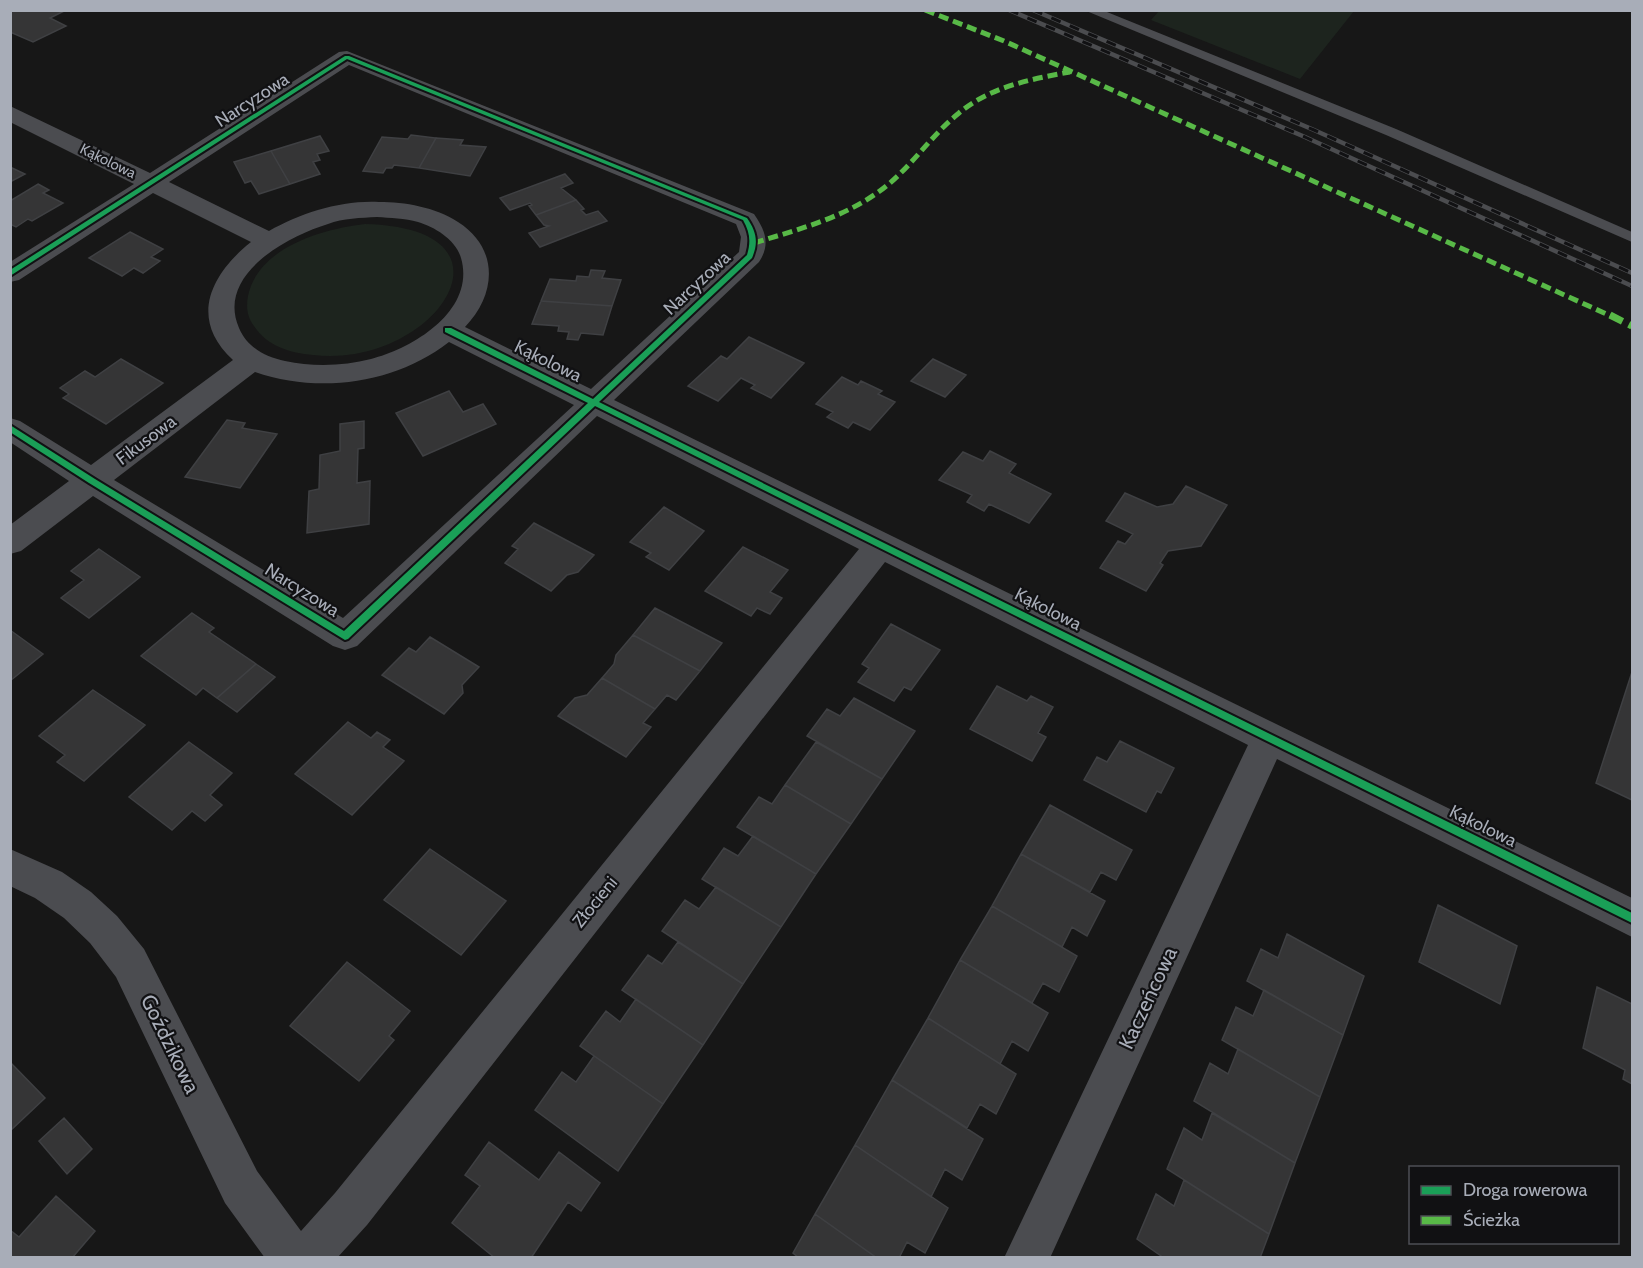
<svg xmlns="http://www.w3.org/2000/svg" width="1643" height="1268" font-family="Cabin,sans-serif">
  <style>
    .green { fill: #1d241e }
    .building { fill: #353536; stroke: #3f4043; stroke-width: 1.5 }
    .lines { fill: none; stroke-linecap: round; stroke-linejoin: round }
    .service { fill: #4b4c50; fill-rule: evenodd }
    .minor { fill: #4b4c50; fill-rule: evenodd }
    .rail-casing { stroke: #4b4c4f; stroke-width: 4.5 }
    .rail { stroke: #111113; stroke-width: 3; stroke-dasharray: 10; stroke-linecap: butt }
    .quiet-far1 { stroke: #58b947; stroke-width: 5; stroke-dasharray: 10 5; stroke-linecap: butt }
    .quiet { stroke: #58b947; stroke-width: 7; stroke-dasharray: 14 7; stroke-linecap: butt }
    .cycleway-casing { stroke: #111113; stroke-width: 4 }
    .cycleway { fill: #1a9f57; fill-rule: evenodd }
    .labels { text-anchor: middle; stroke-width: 4.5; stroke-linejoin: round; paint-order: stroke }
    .far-street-label { font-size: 15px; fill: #a8adb8; stroke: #111113 }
    .street-label { font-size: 18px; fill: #a8adb8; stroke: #111113 }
    .near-street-label { font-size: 21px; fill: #a8adb8; stroke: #111113 }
  </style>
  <rect width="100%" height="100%" fill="#171717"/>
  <path class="green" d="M1160,10H1354V11L1300,79L1151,20Z
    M365,224C531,228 434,369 313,355C290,353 267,346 254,326C247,317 246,307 248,296C258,247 323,229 365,224Z"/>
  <path class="building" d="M10,10H66L50,18L66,26L33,42L10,32Z
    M411,135L436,138L419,168L394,165L392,168H386L383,173L363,171L382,137L408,139Z
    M320,136L329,151L317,154L320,160L313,162L320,174L290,184L271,151Z
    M436,138L463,140L460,145L486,147L470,176L419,168Z
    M271,151L290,184L259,194L251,181L245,183L234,162Z
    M10,167L25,174L10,182Z
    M565,174L573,183L561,188L576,200L536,215L529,206L532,205L530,203L510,210L500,198Z
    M38,184L49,190L43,193L63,203L32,221L28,219L16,227L10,224V201Z
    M576,200L584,209L581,210L586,215L598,211L607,221L540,247L529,233L549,226L544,225L536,215Z
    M130,232L163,249L151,257L160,261L143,273L134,268L122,276L89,258Z
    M591,270L605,271L602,278L621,280L612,306L541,301L550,279L576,281L577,276L589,277Z
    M541,301L612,306L603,335L581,333L578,340L567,339L569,332L558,331L559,326L532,324Z
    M749,337L804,363L771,398L751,388L755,385L741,378L718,401L688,386L721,356L727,359Z
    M121,359L163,383L106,424L63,398L69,394L60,388L85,371L95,377Z
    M933,359L966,375L945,397L911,381Z
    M842,377L858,385L861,381L882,391L878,394L895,402L870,430L853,422L848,428L827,417L833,412L816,404Z
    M449,391L463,412L483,404L496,424L423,456L396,413Z
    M227,420L245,423L242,428L277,434L240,488L185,477Z
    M364,421V448L358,449L357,483L370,481L369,524L307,533L309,491L319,489L320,455L340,451V424Z
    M990,451L1016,464L1009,473L1051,494L1029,523L989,504L984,511L967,502L972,495L939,480L963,452L983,461Z
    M1186,486L1227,505L1201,546L1168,551L1160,563L1163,565L1146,591L1100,568L1118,541L1125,544L1133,534L1106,521L1125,493L1157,507L1173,504Z
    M664,507L704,531L669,570L646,557L651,553L630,542Z
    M534,523L594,555L578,572L567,575L551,591L505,563L518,549L512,546Z
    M743,547L788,570L770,592L782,598L770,614L757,608L751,616L705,591Z
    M99,549L140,577L89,618L61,598L84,580L71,571Z
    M655,608L722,643L700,671L633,635Z
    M192,613L214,628L209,632L256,664L217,698L203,688L196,695L141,656Z
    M891,624L940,650L911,690L904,687L894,701L858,682L869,668L862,664Z
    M10,630L43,654L10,681Z
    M633,635L700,671L676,700L667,695L655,709L602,678L614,664L616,655Z
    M430,637L479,667L462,685L463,693L444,714L382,675L409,648L416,652Z
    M256,664L275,677L237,712L217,698Z
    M1632,672V800L1596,783Z
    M602,678L655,709L643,723L651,727L626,757L558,716L575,698L587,695Z
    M997,686L1027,701L1031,696L1053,707L1038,733L1046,737L1032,761L970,729Z
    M93,690L145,725L84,781L57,762L65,755L39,736Z
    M854,698L915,731L882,779L807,736L827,709L840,716Z
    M348,722L371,738L377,732L390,740L383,747L404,761L352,815L295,774Z
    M1120,741L1174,768L1161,793L1157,791L1146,812L1084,780L1097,757L1107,762Z
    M189,742L232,773L210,795L222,805L205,821L192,811L172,830L129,797Z
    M816,742L882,779L851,824L785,785Z
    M785,785L851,824L816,874L737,827L759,797L772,804Z
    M1050,805L1132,850L1116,880L1101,872L1090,892L1021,854Z
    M753,836L816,874L781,927L702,879L724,848L738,856Z
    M430,849L506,901L461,955L384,900Z
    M1021,854L1105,901L1087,936L1072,927L1062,947L992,906Z
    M716,887L781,927L743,984L662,931L685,900L699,909Z
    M1438,905L1517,946L1500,1004L1419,962Z
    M992,906L1077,956L1059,992L1043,983L1032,1003L960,960Z
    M1287,934L1364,976L1343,1035L1247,981L1261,949L1278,958Z
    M678,942L743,984L703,1045L622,990L648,955L662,964Z
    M960,960L1048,1013L1028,1051L1012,1041L1000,1064L928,1018Z
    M347,962L410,1011L389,1036L394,1040L359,1081L290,1026Z
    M1597,987L1632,1004V1084L1623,1079L1625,1070L1583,1048Z
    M1264,990L1343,1035L1320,1097L1222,1040L1236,1007L1253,1016Z
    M636,999L703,1045L663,1104L580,1046L606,1011L620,1022Z
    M928,1018L1016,1074L996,1114L980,1104L967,1128L892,1080Z
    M1238,1049L1320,1097L1295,1163L1194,1101L1210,1063L1228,1074Z
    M594,1056L663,1104L618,1171L535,1110L562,1072L576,1082Z
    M10,1062L45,1098L10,1131Z
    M892,1080L983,1139L962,1180L945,1169L931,1197L855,1145Z
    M1212,1113L1295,1163L1269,1234L1167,1169L1184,1128L1202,1140Z
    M64,1118L92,1149L67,1174L39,1141Z
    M489,1142L539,1180L559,1152L600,1183L581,1211L568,1202L531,1258H495L452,1223L480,1186L465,1175Z
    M855,1145L948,1208L925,1253L907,1242L899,1258H877L815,1214Z
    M1184,1180L1269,1234L1260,1258H1164L1137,1239L1156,1194L1174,1206Z
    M56,1196L95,1231L72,1258H10V1230L19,1237Z
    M815,1214L877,1258H799L793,1253Z"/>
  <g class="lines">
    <path class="service" d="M1084,10H1102L1396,129L1632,232V242L1386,135Z"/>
    <path class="minor" d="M347,51L754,214C765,230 771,244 759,262L614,400L1632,898V937L1277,759L1050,1258H1004L1248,745L885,562L367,1225L337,1258H265L225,1203L116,977L90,943L64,918L35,898L10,886V849L62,872L91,892L117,916L144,949L257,1171L301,1231L335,1193L859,549L597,416L357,646L345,650L333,646L93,496L21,551L10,554V525L69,481L10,442V418L20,421L91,465L233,360C188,319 211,274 251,242L153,193L19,280L10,282V262L134,184L10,122V106L150,173L339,52ZM349,65L736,224L741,237L739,252L591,389L465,327C497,294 499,248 458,222C435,207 405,202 379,202C341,200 301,213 269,231L169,182ZM377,217C390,218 405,218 418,222C435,227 456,240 461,258C476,310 414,348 371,359C344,366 313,367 285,361C265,357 247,347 239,328C216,275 286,237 328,224C343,218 361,218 377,217ZM449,342L574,405L343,618L114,480L255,372C319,394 395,384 449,342Z"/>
    <defs>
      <path id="rail" d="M1009,10L1305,137L1632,286
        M1033,10L1314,130L1632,273"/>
    </defs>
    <use href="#rail" class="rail-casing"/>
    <use href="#rail" class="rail"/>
    <path class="quiet-far1" d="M925,10L1004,41L1613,317
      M754,243C796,230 840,219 877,193C909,171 929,137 959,113C990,87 1031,79 1070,72"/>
    <path class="quiet" d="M1610,315L1632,326"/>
    <defs>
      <path id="cycleway" d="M345,56H349L747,218C756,231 759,242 752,258L599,402L1632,913V923L595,406L348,639L345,640L89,483L10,432V425L95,479L344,631L588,403L445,332V328H451L593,399L747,255C751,242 750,232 743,220L347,59L10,276V270Z"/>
    </defs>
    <use href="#cycleway" class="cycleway-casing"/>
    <use href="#cycleway" class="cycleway"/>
  </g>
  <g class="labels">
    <g class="far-street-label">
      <text transform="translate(108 161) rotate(26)" y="5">Kąkolowa</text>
    </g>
    <g class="street-label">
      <text transform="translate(252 100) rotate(-33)" y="6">Narcyzowa</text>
      <text transform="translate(697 283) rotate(-43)" y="6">Narcyzowa</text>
      <text transform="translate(548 361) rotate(26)" y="6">Kąkolowa</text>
      <text transform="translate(146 440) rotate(-37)" y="6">Fikusowa</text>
      <text transform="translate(302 590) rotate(32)" y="6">Narcyzowa</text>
      <text transform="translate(1048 609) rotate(27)" y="6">Kąkolowa</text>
      <text transform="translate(1483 826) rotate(26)" y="6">Kąkolowa</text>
      <text transform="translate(595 902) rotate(-51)" y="6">Złocieni</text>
    </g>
    <g class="near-street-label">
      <text transform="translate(1148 998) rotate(-65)" y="7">Kaczeńcowa</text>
      <text transform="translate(170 1044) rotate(64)" y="7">Goździkowa</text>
    </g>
  </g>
  <rect width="1643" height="1268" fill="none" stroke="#a8adb8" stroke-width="24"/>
  <rect x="1409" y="1166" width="210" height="78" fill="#111113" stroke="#4d4f55" stroke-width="1.5"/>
  <rect x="1421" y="1186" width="30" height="9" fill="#1a9f57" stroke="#4d4f55" stroke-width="1.5"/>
  <text x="1463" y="1196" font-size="18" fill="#a8adb8">Droga rowerowa</text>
  <rect x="1421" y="1216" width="30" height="9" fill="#58b947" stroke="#4d4f55" stroke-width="1.5"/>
  <text x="1463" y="1226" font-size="18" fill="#a8adb8">Ścieżka</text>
</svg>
